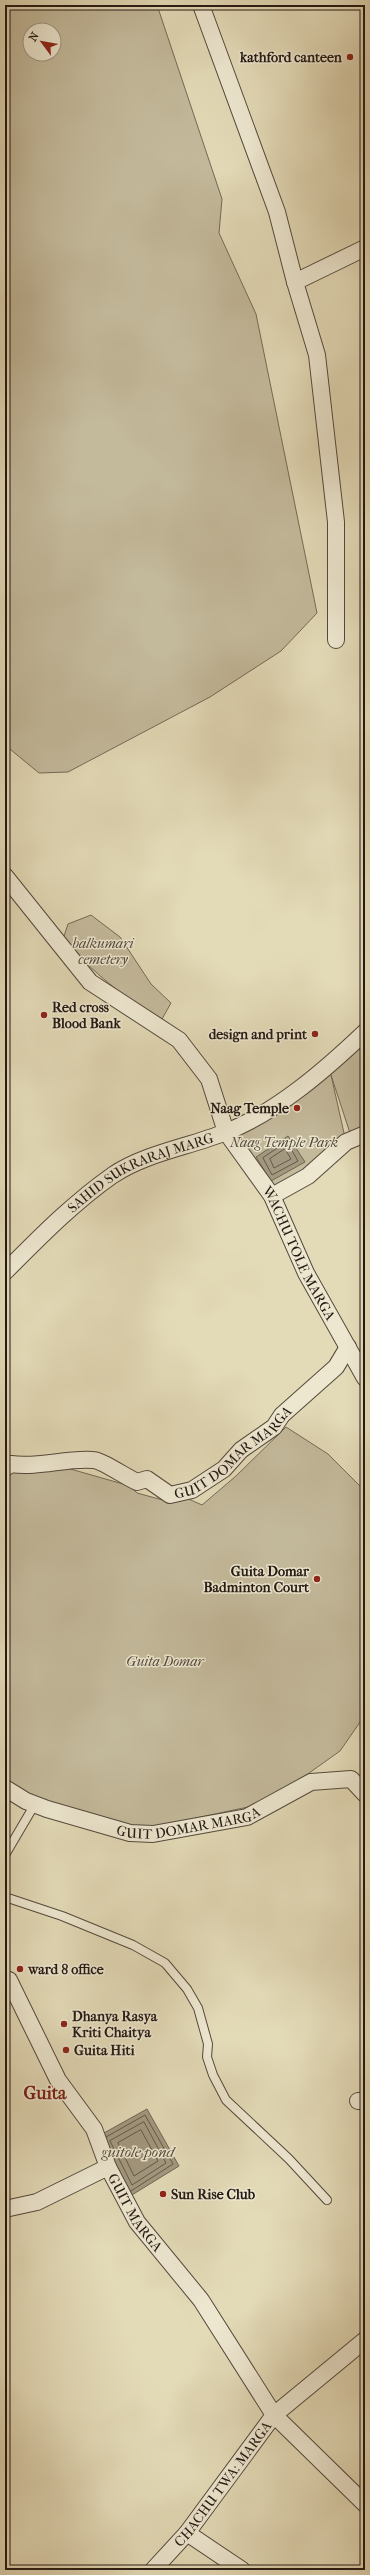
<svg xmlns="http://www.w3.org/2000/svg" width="370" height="2575" font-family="'IM FELL French Canon',serif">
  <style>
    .green { fill: #c3b99b; stroke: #746957; fill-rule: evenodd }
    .water { fill: #a2987f; stroke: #706554 }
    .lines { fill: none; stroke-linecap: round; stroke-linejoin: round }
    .shore { stroke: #635849; stroke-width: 1 }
    .service-casing { stroke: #54493c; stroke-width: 10 }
    .minor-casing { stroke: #54493c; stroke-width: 18 }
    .service { stroke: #ede7d0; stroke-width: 8 }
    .minor { stroke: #ede7d0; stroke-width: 16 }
    .poi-dot { fill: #8f2418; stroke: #ede7d0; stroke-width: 1.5 }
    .labels { text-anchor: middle; stroke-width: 3; stroke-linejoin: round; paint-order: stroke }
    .poi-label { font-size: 14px; font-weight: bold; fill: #241913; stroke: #ede7d0; text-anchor: start }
    .park-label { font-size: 14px; font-style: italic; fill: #54493c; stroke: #ede7d0 }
    .street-label { font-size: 14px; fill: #241913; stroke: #ede7d0 }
    .water-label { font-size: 15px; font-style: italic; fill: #564c3e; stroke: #ede7d0 }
    .district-label { font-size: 18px; font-weight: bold; fill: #7a1f14; stroke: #ede7d0 }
  </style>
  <rect width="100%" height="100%" fill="#e3dab7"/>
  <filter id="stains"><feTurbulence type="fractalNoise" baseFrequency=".005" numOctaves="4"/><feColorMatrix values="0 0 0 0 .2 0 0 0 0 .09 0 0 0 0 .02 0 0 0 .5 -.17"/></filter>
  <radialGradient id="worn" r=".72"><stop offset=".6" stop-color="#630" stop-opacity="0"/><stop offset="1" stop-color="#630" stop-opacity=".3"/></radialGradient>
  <path class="green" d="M5,5H157L222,199L219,233L256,314L317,613L281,651L210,697L68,772L39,773L5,745ZM30,30H54V54H30Z
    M91,915L120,937L151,984L171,1003L162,1019C121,996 95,974 63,939L68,924Z
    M365,1027V1127L350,1133L331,1075L346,1142L274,1195L229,1135Z
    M286,1427L328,1454L361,1487L365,1504V1715L340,1751L267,1803L144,1829L37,1801L5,1784V1477L11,1468H67L130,1486L137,1493L170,1502L182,1496L202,1505L236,1476Z"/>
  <path class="water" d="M288,1136L305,1162L271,1181L256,1157Z
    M147,2109L179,2166L127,2198L104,2133Z"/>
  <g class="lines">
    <path class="shore" d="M287,1142L298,1161L272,1175L263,1158Z
      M285,1149L291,1159L274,1168L270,1159Z
      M144,2122L166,2163L132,2185L110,2141Z
      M141,2130L158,2161L134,2176L118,2143Z
      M106,2137L145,2115L173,2164L131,2191"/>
    <defs>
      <path id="service" d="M5,1855L35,1804
        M5,1897L62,1916L133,1945L165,1963L187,1989L198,2008L208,2044L207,2057L213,2075L226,2100L289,2159L327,2200"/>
      <g id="minor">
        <path d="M201,5L277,212L295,282L317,355L336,522V640"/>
        <path d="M295,282L365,248"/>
        <path id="s1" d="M5,876L90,982L179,1040L209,1079L226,1132L272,1196L306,1273L365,1378"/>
        <path d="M272,1196L308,1176L346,1142L365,1134"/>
        <path id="s2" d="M5,1272C39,1238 73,1203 113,1175C146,1153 189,1147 226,1132C277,1112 326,1069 365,1032"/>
        <path id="s3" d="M5,1468L11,1464C39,1468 65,1458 93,1460C101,1460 126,1477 137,1482L147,1479L170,1495L192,1490L224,1469L241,1450L274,1427L282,1415L336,1367L348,1347"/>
        <path id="s4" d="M5,1788L26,1801L47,1809L130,1833L153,1834L247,1817L311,1782L351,1779L365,1794"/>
        <path id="s5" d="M5,1979L9,1980L58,2080L94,2129L108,2167L137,2222L201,2300L274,2415L365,2504"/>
        <path d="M358,2101H365"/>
        <path d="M5,2209L37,2202L108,2167"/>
        <path d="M187,2533L242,2570"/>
        <path id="s6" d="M153,2570L187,2533L274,2415L365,2340"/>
      </g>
    </defs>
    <use href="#service" class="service-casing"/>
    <use href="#minor" class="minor-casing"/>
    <use href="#service" class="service"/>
    <use href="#minor" class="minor"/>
  </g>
  <g class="poi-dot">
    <circle cx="350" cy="57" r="4"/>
    <circle cx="44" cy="1015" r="4"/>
    <circle cx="315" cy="1034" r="4"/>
    <circle cx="297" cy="1108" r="4"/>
    <circle cx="317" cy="1579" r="4"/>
    <circle cx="20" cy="1969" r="4"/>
    <circle cx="64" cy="2024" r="4"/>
    <circle cx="66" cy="2050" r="4"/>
    <circle cx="163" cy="2194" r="4"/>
  </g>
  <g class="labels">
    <g class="poi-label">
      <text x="342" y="62" text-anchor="end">kathford canteen</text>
      <text x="52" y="1012">Red cross<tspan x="52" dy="16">Blood Bank</tspan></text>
      <text x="307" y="1039" text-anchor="end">design and print</text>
      <text x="289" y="1113" text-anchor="end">Naag Temple</text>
      <text x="309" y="1576" text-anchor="end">Guita Domar<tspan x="309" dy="16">Badminton Court</tspan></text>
      <text x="28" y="1974">ward 8 office</text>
      <text x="72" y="2021">Dhanya Rasya<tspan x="72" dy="16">Kriti Chaitya</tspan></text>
      <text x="74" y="2055">Guita Hiti</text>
      <text x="171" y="2199">Sun Rise Club</text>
    </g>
    <g class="park-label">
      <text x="103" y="948">balkumari<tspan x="103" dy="16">cemetery</tspan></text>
      <text x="284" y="1147">Naag Temple Park</text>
      <text x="165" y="1666">Guita Domar</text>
    </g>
    <g class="street-label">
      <text dy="5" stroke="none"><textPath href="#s2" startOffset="171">SAHID SUKRARAJ MARG</textPath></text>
      <text dy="5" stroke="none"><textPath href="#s1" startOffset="489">WACHU TOLE MARGA</textPath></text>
      <text dy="5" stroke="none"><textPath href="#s3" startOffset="255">GUIT DOMAR MARGA</textPath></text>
      <text dy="5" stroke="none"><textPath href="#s4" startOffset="193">GUIT DOMAR MARGA</textPath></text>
      <text dy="5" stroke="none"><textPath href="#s5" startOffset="270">GUIT MARGA</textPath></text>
      <text dy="5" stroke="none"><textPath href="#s6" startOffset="111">CHACHU TWA: MARGA</textPath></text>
    </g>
    <g class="water-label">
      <text x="138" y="2157">guitole pond</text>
    </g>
    <g class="district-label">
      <text x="45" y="2099">Guita</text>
    </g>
  </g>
  <rect width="370" height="2575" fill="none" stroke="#e3dab7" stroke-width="20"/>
  <rect x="6" y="6" width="358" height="2563" fill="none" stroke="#241913" stroke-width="2"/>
  <rect x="10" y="10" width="350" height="2555" fill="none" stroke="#241913"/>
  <g transform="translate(42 42) rotate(302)"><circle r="19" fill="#ede7d0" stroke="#9d9584"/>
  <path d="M0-3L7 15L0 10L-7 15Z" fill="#8f2418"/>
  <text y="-6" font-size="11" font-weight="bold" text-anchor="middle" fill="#241913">N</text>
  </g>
  <rect width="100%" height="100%" filter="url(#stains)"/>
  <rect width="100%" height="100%" fill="url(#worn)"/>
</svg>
